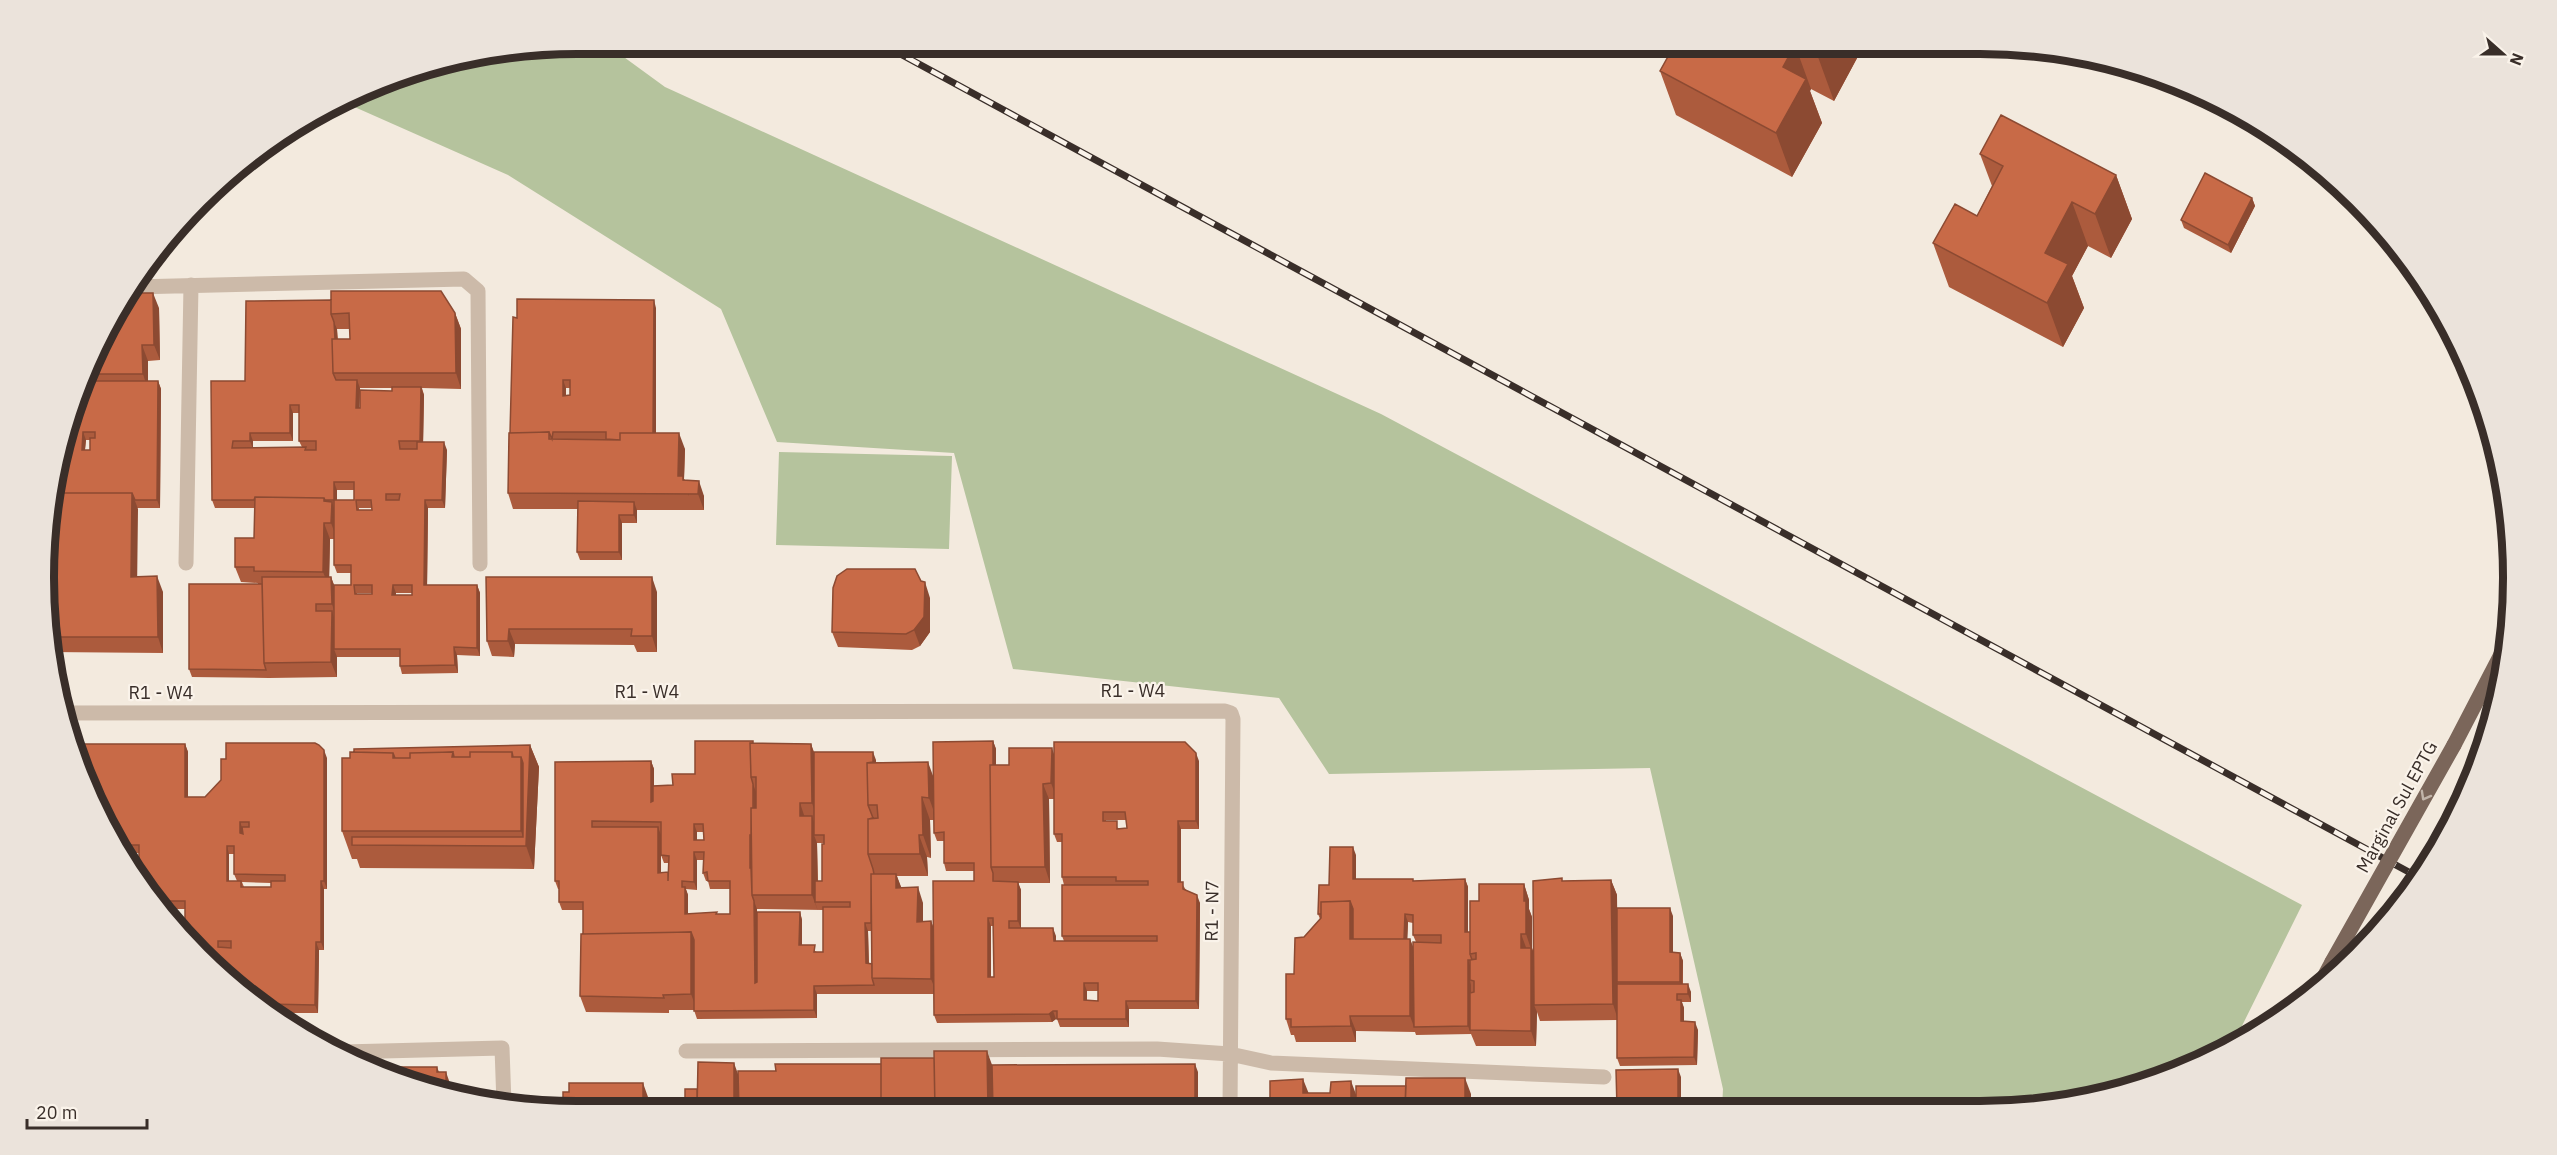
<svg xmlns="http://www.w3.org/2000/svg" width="2557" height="1155" font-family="'IBM Plex Sans',sans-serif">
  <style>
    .green { fill: #b5c39d }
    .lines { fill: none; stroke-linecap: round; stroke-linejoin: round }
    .minor { stroke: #ccbaa9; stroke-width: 15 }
    .primary { stroke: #7b665a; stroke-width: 15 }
    .rail-casing { stroke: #392e29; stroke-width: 7 }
    .rail { stroke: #faf3ea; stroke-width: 4.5; stroke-dasharray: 14; stroke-linecap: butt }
    .primary-bridge { stroke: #7b665a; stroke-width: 15 }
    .wall { fill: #ac5b3d; fill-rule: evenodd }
    .shaded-wall { fill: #8c4a32 }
    .building { fill: #c86a47; stroke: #8c4a32; stroke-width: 1.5; fill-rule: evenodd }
    .oneway { stroke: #c1b4a9 }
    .labels { text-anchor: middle; stroke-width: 4.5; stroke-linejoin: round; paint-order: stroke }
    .street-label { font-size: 18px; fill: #392e29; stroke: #faf3ea }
    .rim { fill: none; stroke: #392e29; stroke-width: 8 }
  </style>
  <rect width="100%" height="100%" fill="#f3eade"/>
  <path class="green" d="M577,44H606L665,87L1381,414L2302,905L2234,1042L2184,1071L2050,1107L1722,1108L1723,1089L1650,768L1329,774L1279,698L1013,669L954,453L777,442L721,309L508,175L341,101L406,72Z
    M779,452L952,456L949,549L776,545Z"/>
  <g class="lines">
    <path class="minor" d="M134,287L464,279L478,291L480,564
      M186,563L191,285
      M63,713L1225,711L1231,713L1233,719L1230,1109
      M686,1051L1157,1049L1230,1054L1271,1063L1604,1077
      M343,1052L502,1048L504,1104"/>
    <path class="primary" d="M2454,745L2507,643
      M2318,988L2332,962"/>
    <defs>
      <path id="rail" d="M882,44L2418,877"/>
    </defs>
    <use href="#rail" class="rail-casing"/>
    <use href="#rail" class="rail"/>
    <path class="primary-bridge" d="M2332,962L2454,745"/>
  </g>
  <path class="wall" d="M1675,44H1861L1863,47L1834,101L1811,89L1810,91L1822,123L1792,177L1676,115L1660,71Z
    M1980,154L2116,175L2132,219L2111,258L2088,246L2072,276L2084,308L2063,347L1949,287L1933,243L1977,216L1992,186Z
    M2252,198L2255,206L2231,253L2184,228L2181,220Z
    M331,300L455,313L461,329V389L422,388L424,395L423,442L447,450L445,508H428L427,585H477L480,593V656L457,655L458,673L402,674L400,666V657H337V677L269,678L192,677L189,669L258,584V583L241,582L235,567L254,538V508H215L212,500L245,381ZM337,329H350V339H338ZM360,388H392V391L359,408ZM293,413H299V441L302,447L253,448V441H293ZM337,490H354V500H337ZM359,508H372V510H359ZM330,539H334V565L337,573H351V585H334L331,577H329ZM357,593H372V594H357ZM396,593H412V595H396Z
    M159,308L160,360L148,361V381H158L161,389L160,508H137V577L163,592V653L49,652L48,648L49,626H53V591L50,582L54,474L115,311ZM86,440H90V450H85Z
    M656,308V433L685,449L684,479L704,496V510H637V523H622V560H580L577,552L578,509H513L508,493L517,318ZM566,388H570V395L566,396Z
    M486,577L657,592V652H637L634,645L515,644L514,657L492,656L487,641Z
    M930,598V632L920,646L912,650L838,647L832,632Z
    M993,741L996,749V765H1009L1054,755L1199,761V829H1181V882L1186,890L1200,903L1199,1009H1129V1027H1060L1057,1019H1056L1052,1022L937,1023L934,1015V994H817V1018L697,1019L694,1010H669V1013L586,1012L580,996L583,934V910H562L559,902V889H558L555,881V762L651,761L654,769V786L673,785L754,743L811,744L814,752L876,760V762L933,776ZM1049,799H1054V834L1057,842H1062V877L1064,885L1062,936L1064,941H1056V936L1021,928V890L1018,883H1050ZM930,820H934V833L937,841H944V863L946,871H974V881L934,929L931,921L923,922V903L901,888L897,876H928L927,857L931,858ZM1106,820H1126L1127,828L1120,829L1106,821ZM697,832H703L704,840H697ZM817,843H824L822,881H818ZM661,848V855L664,863H669L668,874L661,873ZM697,860H703V873L706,881H708L710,889H730V914H688V895L686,889L697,890ZM757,909L823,910V952H817L802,945V920L800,912H757ZM991,926H994V977H991ZM868,931H871L872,964H869ZM1087,991H1098V1001H1087Z
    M185,744L188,752V797H205L327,758V889H324V950H319L318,1013H279L226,979L185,909H168L139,874V853H128L115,844ZM229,854H234V874L237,881H229ZM242,882L271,883V887H244Z
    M530,745L539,767L534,869L360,868L357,859H352L342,831Z
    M1356,855V879L1413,881L1465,879L1468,887V932H1470L1479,901L1524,884L1529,900V909L1532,917V948L1534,954L1563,881L1611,880L1617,895V908L1673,916V952L1680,953L1683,961V984L1691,992V1002H1682L1684,1008V1021L1698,1030L1697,1065L1620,1066L1617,1058V1020L1540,1021L1537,1012L1536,1046H1476L1471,1034L1416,1035L1415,1032L1356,1031V1042H1296L1294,1035H1291L1286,1019L1294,974L1304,937L1320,919L1318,914L1329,885ZM1408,922L1413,923V935L1416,942L1413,947L1410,939H1407Z"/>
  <path class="shaded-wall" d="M1825,44H1861L1863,47L1834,101L1818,57Z
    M1795,45L1811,89L1810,91L1822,123L1792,177L1776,133L1783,67Z
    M2116,175L2132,219L2111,258L2095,214Z
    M2252,198L2255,206L2231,253L2228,245Z
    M2072,202L2088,246L2072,276L2084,308L2063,347L2047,303L2045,253Z
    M153,293L159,308L160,360L154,345Z
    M654,300L656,308V449L653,441Z
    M455,313L461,329V389L456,373Z
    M334,322L337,329L338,373H336Z
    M142,345L148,361V390L143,374Z
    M357,380L360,388L359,416L356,408Z
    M563,380L566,388V404L563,396Z
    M158,381L161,389L160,508L157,500Z
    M421,387L424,395L423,449L420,441Z
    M290,405L293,413V441L290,433Z
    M83,432L86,440L84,458L82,450Z
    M250,433L253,441V449L250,441Z
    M679,433L685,449L684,479L689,492V496L684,483L678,476Z
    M444,442L447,450L445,508L442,500Z
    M699,481L704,496V510L698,494Z
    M334,482L337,490V508L334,500Z
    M132,493L138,509L137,592L131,577Z
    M425,500L428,508L427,593L424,585Z
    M332,502L337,517V539L331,523Z
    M634,502L637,510V523L634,515Z
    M619,515L622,523V560L619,552Z
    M324,523L330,539L329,587L323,572Z
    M157,576L163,592V653L158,637Z
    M331,577L337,593V620L332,604Z
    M652,577L657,592V652L652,636Z
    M925,582L930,598V632L920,646L914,630Z
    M393,585L396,593L395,603L392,595Z
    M477,585L480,593V656L477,648Z
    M332,611L337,627L334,649L337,657V677L331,662Z
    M509,629L515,644L514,657L508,641Z
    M454,647L457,655L458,673L455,665Z
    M993,741L996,749V867H993Z
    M185,744L188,752V805L185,797Z
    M811,744L816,759L817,818L812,803Z
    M530,745L539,767L534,869L521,831V757Z
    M1052,748L1057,763V799L1051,783Z
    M324,750L327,758V889L324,881Z
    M873,752L876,760V805H873Z
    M1196,753L1199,761V829L1196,821Z
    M651,761L654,769V810L651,802Z
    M928,762L936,784L937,820L929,798Z
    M753,784L756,792L757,843L754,835Z
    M1043,784L1049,799L1050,883L1045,867Z
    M922,797L930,820L931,858L923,835Z
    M800,803L805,818L800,816Z
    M812,816L817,831L814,835L817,843L818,902H815L818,911L812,895Z
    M1178,821L1181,829V890L1178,882Z
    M240,822L243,830V841L240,833Z
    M694,824L697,832V848L694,840Z
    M658,827L661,835V881L658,873Z
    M750,835L752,843L753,876L750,868Z
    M919,835L927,857L928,876L920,854Z
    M125,845L128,853V860L125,856Z
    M227,846L229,854V889L227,881Z
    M1353,847L1356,855V887L1353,879Z
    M694,852L697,860V890L694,882Z
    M896,874L902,889L896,888Z
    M1465,879L1468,887V940L1465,932Z
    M1611,880L1617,895L1618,982H1617L1618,984V1020L1613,1004Z
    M321,881L324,889V950L321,942Z
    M1018,882L1021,890V929L1018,921Z
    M1524,884L1529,900V909L1532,917V948L1537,963L1534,1005L1537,1012L1536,1046L1531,1031V949L1526,934L1524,901Z
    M685,887L688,895V922L685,914Z
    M918,887L923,903V937L917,922Z
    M1197,895L1200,903L1199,1009L1196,1001Z
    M754,901L757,909L758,991L755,983Z
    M1350,901L1356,917V941L1350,939Z
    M1670,908L1673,916V960L1670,952Z
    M800,912L802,920V953L799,945Z
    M1405,914L1408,922L1407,950L1404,942Z
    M988,918L991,926V985L988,977Z
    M931,921L937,937V994L931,979Z
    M865,923L868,931L869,971L866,963Z
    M1053,928L1056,936V949L1054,941Z
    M691,932L696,948L697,1010L691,994Z
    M1521,934L1527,950L1521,948Z
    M1410,939L1416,955L1414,1027L1410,1016Z
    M316,942L319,950L318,1013L315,1005Z
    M1680,953L1683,961L1682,990L1680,982Z
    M1468,960L1471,968L1470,980L1471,985V1030H1470L1471,1034L1468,1026Z
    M1084,983L1087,991V1008L1084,1000Z
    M1688,984L1691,992V1002L1688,994Z
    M814,986L817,994V1018L814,1010Z
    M1681,1000L1684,1008V1029L1681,1021Z
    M1126,1001L1129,1009V1027L1126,1019Z
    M1053,1011L1056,1019L1052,1022L1049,1014Z
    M1350,1016L1356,1031V1042L1351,1026Z
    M1695,1022L1698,1030L1697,1065L1694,1057Z
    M987,1051L995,1073L996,1110H988Z
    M734,1063L742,1085V1111H734Z
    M1195,1064L1198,1072V1110H1195Z
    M437,1067L446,1090V1072L454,1095L444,1092L437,1072Z
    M1678,1069L1681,1077V1108H1678Z
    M1465,1078L1471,1094V1109H1465Z
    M1303,1079L1309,1094L1303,1093Z
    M1351,1081L1357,1097V1109H1351Z
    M643,1083L653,1111H643Z"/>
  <path class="building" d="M1675,44H1825L1818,57L1795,45L1783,67L1806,79L1776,133L1660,71Z
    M2001,115L2116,175L2095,214L2072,202L2045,253L2068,264L2047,303L1933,243L1955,204L1977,216L2003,166L1980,154Z
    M2205,173L2252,198L2228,245L2181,220Z
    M331,291H441L455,313L456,373H333L332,339H350L349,313L331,314Z
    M129,293H153L154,345H142L143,374H91L115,311Z
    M517,299L654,300L653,433H620V440L606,439V432H553L552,439L549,432L510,433L513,317L517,318ZM563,380H570V395L563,396Z
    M331,300V314L334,322L335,339H332L333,373L336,380H357L356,408H360V390L392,391V387H421L420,441H399L400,449H417V442H444L442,500H425L424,585H477V648L454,647L455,665L400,666V649H334V585H351V565H334V500H354V482H334V500H325L324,498L255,497L254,500H212L211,381H245L246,301ZM290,405H299V441H316V450H305L306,447L232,448L233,441H250V433H290ZM386,494H400L399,500H386ZM356,500H371L372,510H357ZM354,585H372V594H355ZM393,585H412V595H392Z
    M88,381H158L157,500H135L132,493H61V489H53L54,474ZM83,432H95V438H90V450H82Z
    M549,432V439L620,440V433H679L678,476H683V480L699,481L698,494L508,493L509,433Z
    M53,493H132L131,577L157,576L158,637H48L49,626H53L54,576H50Z
    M255,497L324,498V501L332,502L331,523H324L323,572L254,571V567H235V538H254Z
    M578,501L634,502V515H619V552H577Z
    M847,569H915L921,581L925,582L924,617L914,630L906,634L832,632L833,588L837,576Z
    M262,577H331L332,604H316V611H332L331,662L264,663Z
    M486,577H652V636H631L632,629H509L508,641H487Z
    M189,584H262L264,663L266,670L189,669Z
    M695,741H753V743H750L751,777L753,784V808H751V835H750V868H751L752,895L754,901L755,983L757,982V912H800L799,945H815L814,952H823V907H850V902H815V881H822V844H824V835H814V752H873V762L867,763L868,805L873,818L868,819V854L873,869L874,874H871V923H865L866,963L872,964V978L874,985L814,986V1010L694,1011V940L691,932L583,934V902H559V881H555V762L651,761V802L653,801V786L673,785L672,774H695ZM592,821L661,822V855L669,856L668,881V872L658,873V827H592ZM694,824H703L704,840H694ZM694,852H704L703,873L707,872L708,881H730V914H716L717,912L685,914V887H682V881L694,882Z
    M993,741V765H990L991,867L993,873V881L1018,882V921H1009V928H1053L1054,941H1157V936H1062V885H1148V881H1116V877H1062V834H1054V742H1185L1196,753V821H1178V882H1183V889L1197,895L1196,1001H1126V1019H1057V1011H1053L1049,1014L934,1015L933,881H974V863H944V832L934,833L933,742ZM1103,812H1125L1127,828L1117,829V821H1103ZM988,918H993L994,977H988ZM1084,983H1098V1001L1084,1000Z
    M226,743H315L319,745L324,750V881H321V942H316L315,1005L266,1004L226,979L185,930V901H161L139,874V845H125V856L115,844L72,749L71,744H185V797H205L221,780V759H226ZM240,822H249V827H242L243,834L240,833ZM227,846H234V874L285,875V881H271V887H241V881H227ZM218,941H231V948L218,947Z
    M750,743L811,744L812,803H800V816H812V895H752L751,808H756V777H751Z
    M530,745L526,846L352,845V837H523V763L521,757H513L512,752H470V757H454L453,752L410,753V758H395L393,753L354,752V749Z
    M1009,748H1052L1051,783L1043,784L1045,867H991L990,765H1009Z
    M350,752L393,753V758H410V753L453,752L452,757H470V752H512V757H521V831H342V758H350Z
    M928,762L929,798L922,797L923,835H919L920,854H868V819L878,818L877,805H868L867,763Z
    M1330,847H1353V879H1413V881L1465,879V932H1470V954L1472,960H1468V1026L1414,1027L1413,942L1441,943V935H1413V915L1405,914L1404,939H1353V909L1350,901L1321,902V914H1318L1319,885H1329Z
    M871,874H896V888L918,887L917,922L931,921V979L872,978Z
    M1562,878V881L1611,880L1613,1004L1534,1005L1533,881Z
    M1479,884H1524V901H1526V934H1521V948H1531V1031L1470,1030V993L1474,992V981L1470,980V960L1476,959V953L1470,954V901H1479Z
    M1350,901V939H1410V1016H1350L1351,1026L1291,1027V1019H1286V974H1294L1295,938L1304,937L1321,918V902Z
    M1617,908H1670V952L1680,953V982H1617Z
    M174,916H179V923Z
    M691,932V994L663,995L664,998L580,996L581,934Z
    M1617,984H1688V994H1677V1000H1681V1021L1695,1022L1694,1057L1617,1058Z
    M934,1051H987L988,1110H935Z
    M881,1058H934L935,1110L881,1111Z
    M698,1062L734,1063V1111H697Z
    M775,1064H881V1111H739L738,1071H776Z
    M1195,1064V1110H993L992,1065Z
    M367,1067H377L376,1072L373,1071Z
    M394,1067H437V1072H446V1093L376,1072H395Z
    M1678,1069V1108H1617L1616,1070Z
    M1406,1078H1465V1109H1405Z
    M1303,1079V1093H1330L1331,1082L1351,1081V1109H1270V1081Z
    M569,1083H643V1111L577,1112L563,1110V1092H569Z
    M1356,1086H1406L1405,1109H1356Z
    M685,1089H697V1111H685Z
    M1470,1100H1530V1109H1470Z
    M1616,1105V1108H1532V1106Z"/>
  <defs><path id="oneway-chevron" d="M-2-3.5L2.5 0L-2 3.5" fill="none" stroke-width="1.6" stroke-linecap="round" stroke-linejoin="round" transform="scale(1.5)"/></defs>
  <use class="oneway" href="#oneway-chevron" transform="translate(2425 796) rotate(119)"/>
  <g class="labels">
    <g class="street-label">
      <text x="1133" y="697">R1 - W4</text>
      <text x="647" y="698">R1 - W4</text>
      <text x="161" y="699">R1 - W4</text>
      <text transform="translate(2397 807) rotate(-61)" y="6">Marginal Sul EPTG</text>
      <text transform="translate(1212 911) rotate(-89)" y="6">R1 - N7</text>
    </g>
  </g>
  <path d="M0 0H2557V1155H0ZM577 54H1980A523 523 0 0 1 2503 577V578A523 523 0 0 1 1980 1101H577A523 523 0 0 1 54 578V577A523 523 0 0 1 577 54Z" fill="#ebe3db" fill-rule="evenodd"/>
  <path class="rim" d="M577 54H1980A523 523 0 0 1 2503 577V578A523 523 0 0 1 1980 1101H577A523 523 0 0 1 54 578V577A523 523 0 0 1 577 54Z"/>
  <g transform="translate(2503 54) rotate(111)" stroke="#faf3ea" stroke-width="4.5" paint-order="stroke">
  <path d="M0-4.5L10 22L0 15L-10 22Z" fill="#392e29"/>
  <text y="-9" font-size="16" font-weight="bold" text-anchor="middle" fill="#392e29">N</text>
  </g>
  <path d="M27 1119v9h120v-9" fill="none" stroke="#392e29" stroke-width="3"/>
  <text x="36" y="1119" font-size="18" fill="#392e29" stroke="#faf3ea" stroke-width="4.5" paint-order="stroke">20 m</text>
</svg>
